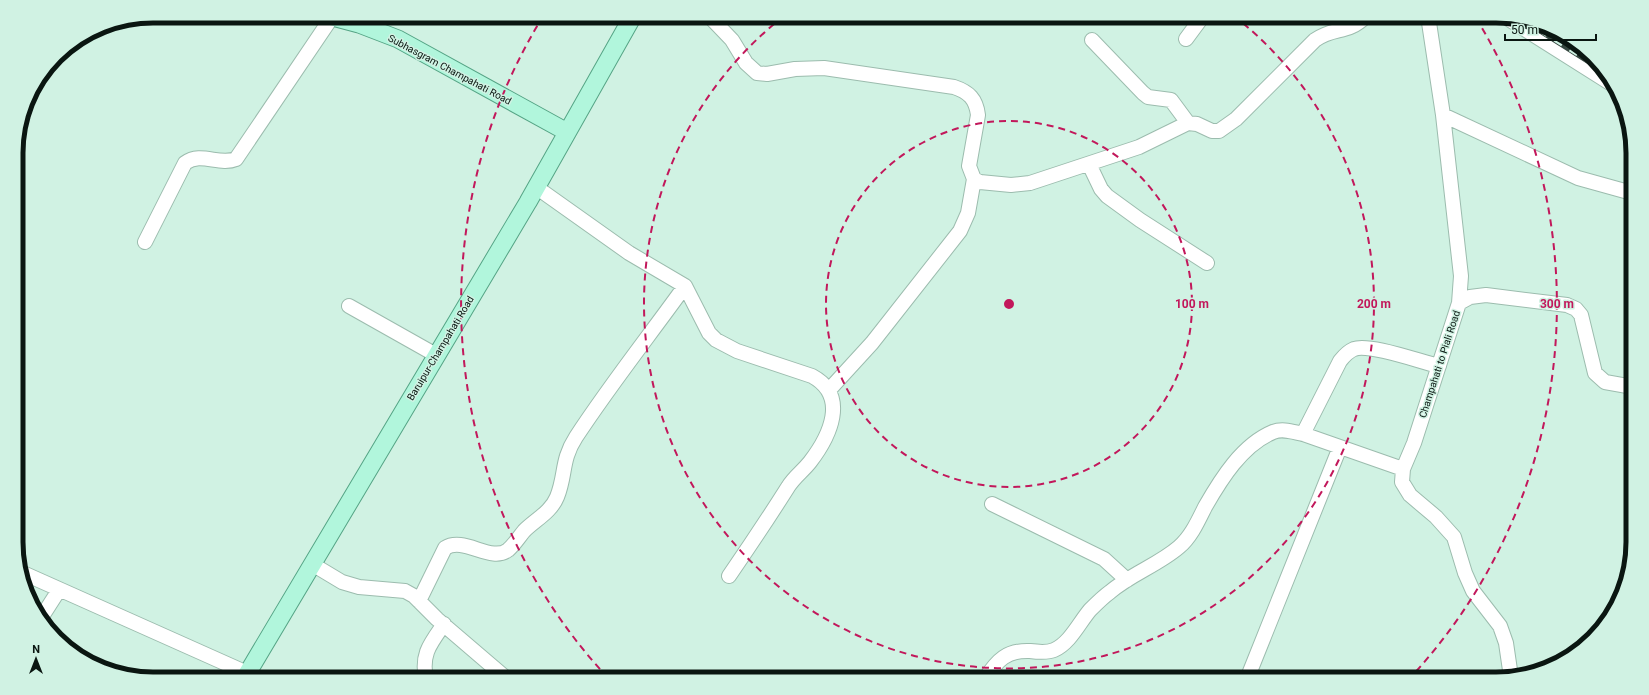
<svg xmlns="http://www.w3.org/2000/svg" width="1649" height="695" font-family="Roboto,sans-serif">
  <style>
    .lines { fill: none; stroke-linecap: round; stroke-linejoin: round }
    .minor-casing { stroke: #9cbcae; stroke-width: 16 }
    .major-casing { stroke: #55a485; stroke-width: 19 }
    .minor { stroke: #fff; stroke-width: 14 }
    .major { stroke: #b1f6dc; stroke-width: 17 }
    .rail-casing { stroke: #364740; stroke-width: 4.5 }
    .rail { stroke: #d0f2e3; stroke-width: 3; stroke-dasharray: 9; stroke-linecap: butt }
    .ring { fill: none; stroke: #c2185b; stroke-width: 2; stroke-dasharray: 7 5 }
    .labels { text-anchor: middle; stroke-width: 3; stroke-linejoin: round; paint-order: stroke }
    .street-label { font-size: 10px; fill: #0a1611; stroke: #d0f2e3 }
    .rim { fill: none; stroke: #0a1611; stroke-width: 5 }
    .centre { fill: #c2185b; stroke: #d0f2e3; stroke-width: 2 }
    .ring-label { font-size: 12px; text-anchor: middle; font-weight: bold; fill: #c2185b; stroke: #d0f2e3; stroke-width: 3; stroke-linejoin: round; paint-order: stroke }
  </style>
  <rect width="100%" height="100%" fill="#d0f2e3"/>
  <g class="lines">
    <defs>
      <path id="minor" d="M709,16L732,40L746,63L757,73L767,74L795,69L824,68L954,87C969,92 976,99 978,115L969,166L974,179L980,182L1011,185L1030,183L1139,147L1188,123L1197,124L1212,131H1219L1236,119L1315,40C1335,26 1347,35 1366,16
        M1428,16L1443,115L1461,276L1459,303L1414,443L1403,469L1402,482L1410,495L1436,517L1454,537L1465,573L1473,591L1500,626L1506,643L1511,677
        M1507,18L1610,83
        M1186,39L1203,16
        M1092,40L1143,93L1148,97L1171,100L1188,123
        M1443,115L1578,178L1632,193
        M1089,164L1101,189L1107,196L1140,220L1207,263
        M536,187L629,253L685,286L709,333L716,340L737,351L812,376C849,396 830,436 810,462C803,471 794,477 788,487C769,517 749,547 729,576
        M145,242L185,163C201,151 219,166 236,159L332,17
        M1459,303L1470,297L1486,295L1567,305L1576,309L1581,315L1595,373L1605,382L1633,387
        M349,306L436,355
        M829,390L872,343L960,231L968,213L974,179
        M1303,434L1340,361C1344,356 1347,352 1354,349C1369,343 1421,362 1439,366
        M992,504L1104,559L1127,580
        M312,564L342,582L359,587L405,591L414,596L437,619L507,679
        M23,573L247,673
        M419,601L445,548C464,536 491,563 508,550C514,545 519,537 524,531C535,520 551,512 557,497C566,475 561,460 576,437C610,385 649,336 685,286
        M41,618L59,590
        M426,679C421,654 430,644 444,624
        M985,679C997,660 1007,650 1030,651C1038,652 1047,653 1054,650C1070,643 1079,623 1090,610C1096,604 1103,597 1110,592C1131,574 1158,565 1179,547C1191,537 1198,521 1205,507C1221,479 1242,445 1273,432C1283,428 1293,432 1303,434L1403,469
        M1247,679L1340,447"/>
      <path id="major" d="M329,16L359,24L398,39L567,132
        M244,679L528,202L633,16"/>
    </defs>
    <use href="#minor" class="minor-casing"/>
    <use href="#major" class="major-casing"/>
    <use href="#minor" class="minor"/>
    <use href="#major" class="major"/>
    <defs>
      <path id="rail" d="M1524,21L1606,73
        M1548,26L1549,27"/>
    </defs>
    <use href="#rail" class="rail-casing"/>
    <use href="#rail" class="rail"/>
  </g>
  <g class="ring">
    <circle cx="1009" cy="304" r="183"/>
    <path d="M1234 16A365 365 0 1 1 784 16"/>
    <path d="M608 678A548 548 0 0 1 542 18M1476 18A548 548 0 0 1 1410 678"/>
  </g>
  <g class="labels">
    <g class="street-label">
      <text transform="translate(450 69) rotate(28)" y="4">Subhasgram Champahati Road</text>
      <text transform="translate(440 348) rotate(-59)" y="4">Baruipur-Champahati Road</text>
      <text transform="translate(1439 364) rotate(-72)" y="4">Champahati to Piali Road</text>
    </g>
  </g>
  <path d="M0 0H1649V695H0ZM153 23H1496A130 130 0 0 1 1626 153V542A130 130 0 0 1 1496 672H153A130 130 0 0 1 23 542V153A130 130 0 0 1 153 23Z" fill="#d0f2e3" fill-rule="evenodd"/>
  <path class="rim" d="M153 23H1496A130 130 0 0 1 1626 153V542A130 130 0 0 1 1496 672H153A130 130 0 0 1 23 542V153A130 130 0 0 1 153 23Z"/>
  <circle cx="1009" cy="304" r="6" class="centre"/>
  <g class="ring-label">
    <text x="1192" y="308">100 m</text>
    <text x="1374" y="308">200 m</text>
    <text x="1557" y="308">300 m</text>
  </g>
  <g transform="translate(36 659)" stroke="#d0f2e3" stroke-width="3" paint-order="stroke">
  <path d="M0-3L7 15L0 10L-7 15Z" fill="#0a1611"/>
  <text y="-6" font-size="11" font-weight="bold" text-anchor="middle" fill="#0a1611">N</text>
  </g>
  <path d="M1505 34v6h91v-6" fill="none" stroke="#0a1611" stroke-width="2"/>
  <text x="1511" y="34" font-size="12" fill="#0a1611" stroke="#d0f2e3" stroke-width="3" paint-order="stroke">50 m</text>
</svg>
